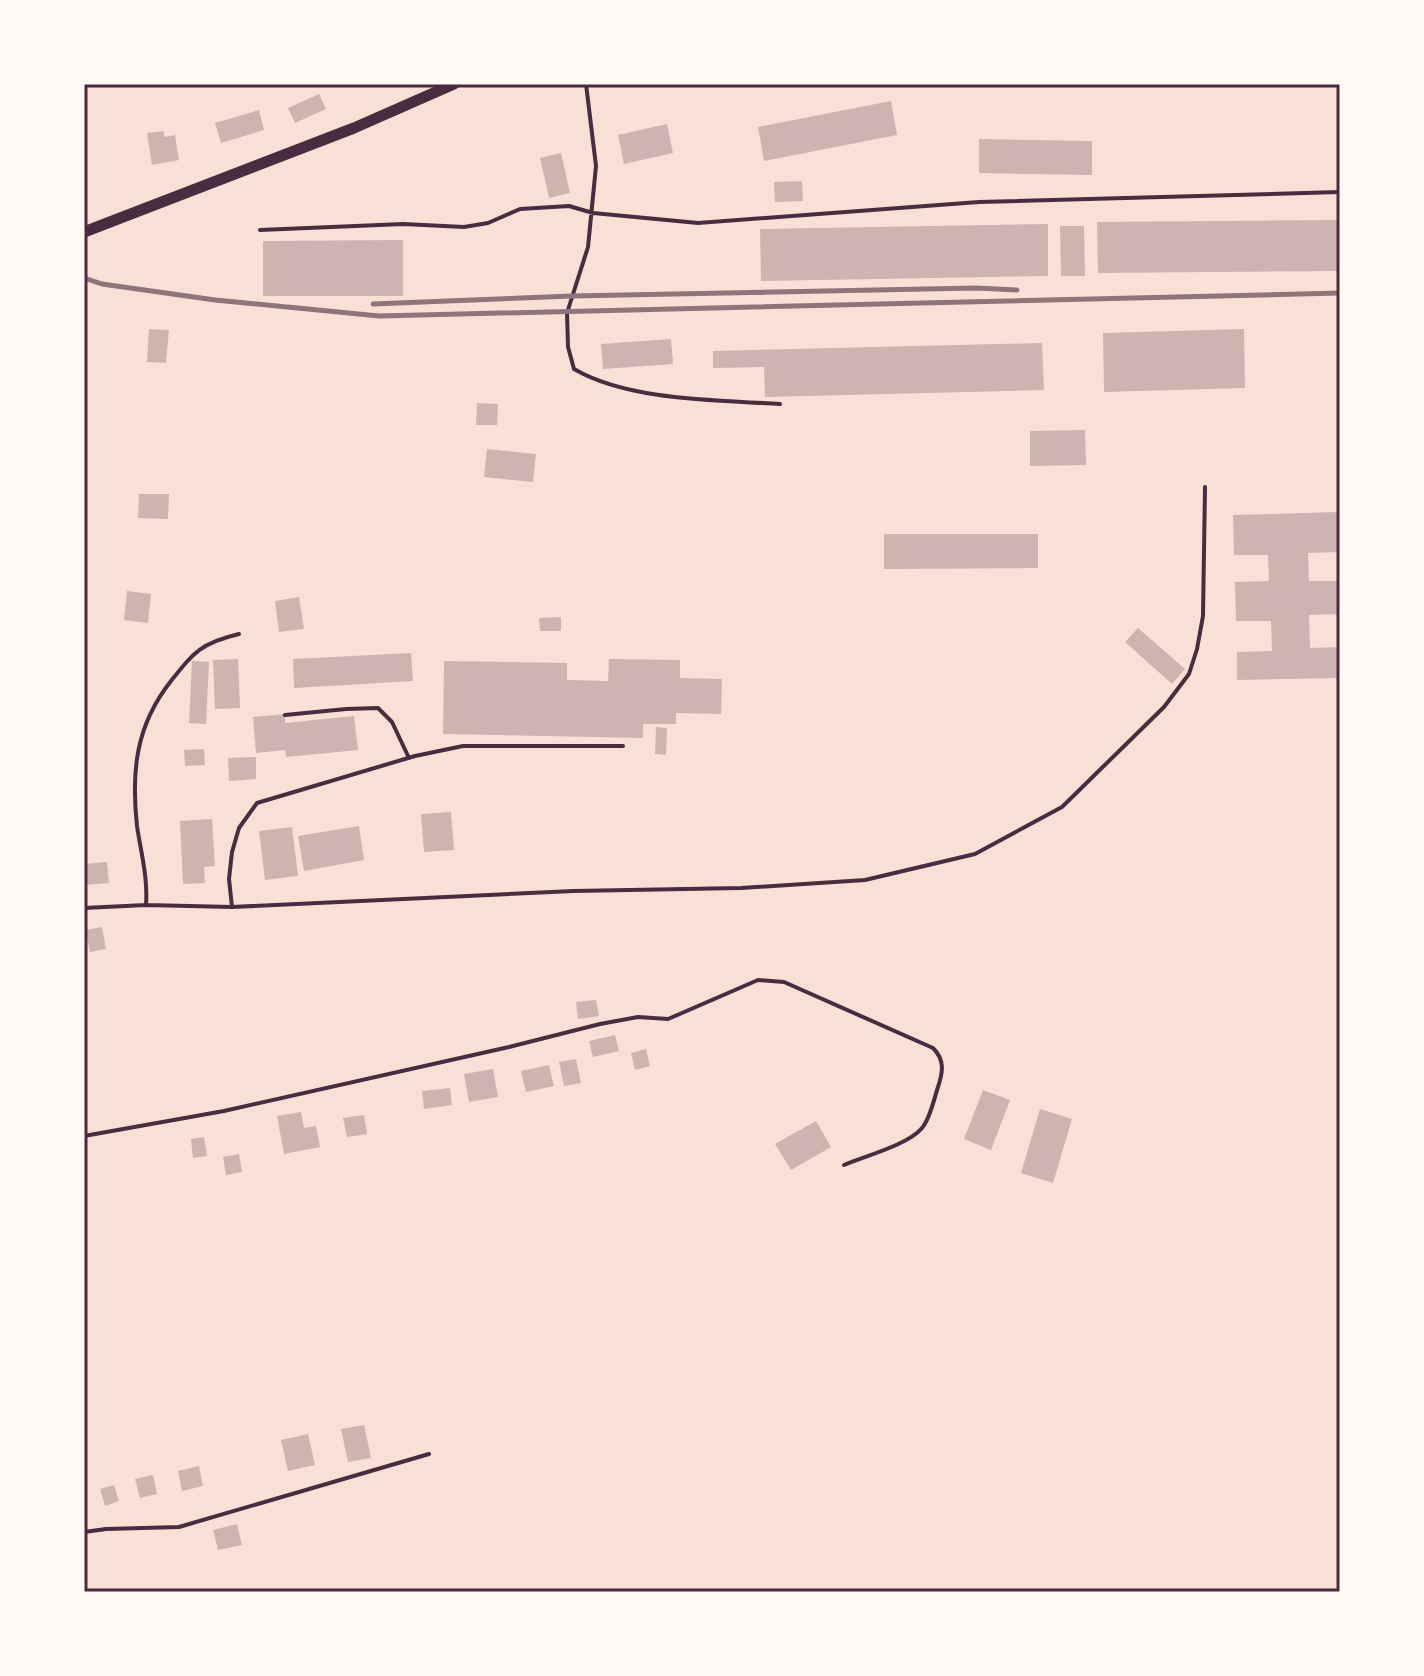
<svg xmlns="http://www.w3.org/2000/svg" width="1424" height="1676" font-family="'Work Sans',sans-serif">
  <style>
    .building { fill: #ccb4b1 }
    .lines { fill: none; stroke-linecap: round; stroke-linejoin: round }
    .service { stroke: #4a2c40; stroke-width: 4 }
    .tertiary { stroke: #4a2c40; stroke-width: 11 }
    .rail { stroke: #8f747c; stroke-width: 5 }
    .neatline { fill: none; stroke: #4a2c40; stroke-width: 3 }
  </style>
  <rect width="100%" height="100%" fill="#f7e1d7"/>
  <path class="building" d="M319,94L326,109L295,123L288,108Z
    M891,101L897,135L764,161L758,127Z
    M259,110L264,130L221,143L215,123Z
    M667,124L673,153L624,164L618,135Z
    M164,131V137L175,135L179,160L152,165L147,133Z
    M979,139L1092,141V175L979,173Z
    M561,153L570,193L549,198L540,158Z
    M802,181L803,201L775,202L774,182Z
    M1340,220V271L1098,273L1097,222Z
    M1048,224V276L761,281L760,229Z
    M1060,226H1084L1085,276H1061Z
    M403,240V296H263V241Z
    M149,329L169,330L166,363L147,362Z
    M1244,329L1245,388L1104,392L1103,333Z
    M671,339L673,364L603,369L601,344Z
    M1042,343L1044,390L765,397L764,367L713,368V351Z
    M477,403L498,404L497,425H476Z
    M1085,430L1086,465L1030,466V431Z
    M487,449L536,454L533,482L484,477Z
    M139,494H169L168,519L138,518Z
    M1338,512L1339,552L1308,553L1309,581H1340V614L1309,615L1310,648L1340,647V678L1237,680V652L1272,651L1271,621H1236L1235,582L1269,581L1268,555H1234L1233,515Z
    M884,534H1038V568L884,569Z
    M127,591L151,594L148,623L124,620Z
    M299,597L304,629L279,632L275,601Z
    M561,617V631H540L539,618Z
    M1138,628L1185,669L1172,684L1125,642Z
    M411,653L413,681L294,688L293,659Z
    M238,659L240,708L215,709L213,660Z
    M609,659L680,660V678L722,679L721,714L676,713V724H643V738L443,734L444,661L567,663V680L608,681Z
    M192,661L209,662L206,724L189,723Z
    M285,714V723L354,716L358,750L286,757L285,750L256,753L253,717Z
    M656,727L667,728L666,755L655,754Z
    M204,749L205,765L185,766L184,750Z
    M256,757V779L229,781L228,758Z
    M451,812L454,850L424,852L421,814Z
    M212,819L215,866L204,867L205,883L183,884L180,821Z
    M359,826L364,860L304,871L298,836Z
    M292,827L298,876L265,880L259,831Z
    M107,862L109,883L84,885V864Z
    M102,927L106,949L90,952L86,930Z
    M596,1000L599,1016L578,1019L576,1002Z
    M615,1035L619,1051L593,1057L589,1041Z
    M646,1049L650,1066L635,1070L631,1053Z
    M576,1059L581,1083L564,1086L559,1062Z
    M549,1065L554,1086L526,1092L521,1071Z
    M493,1069L498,1097L469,1102L464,1074Z
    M450,1088L452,1105L424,1109L422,1091Z
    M983,1090L1010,1100L991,1150L964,1139Z
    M1040,1109L1072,1119L1053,1183L1021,1173Z
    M301,1112L304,1128L316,1126L320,1147L284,1154L277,1116Z
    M364,1115L367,1134L347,1137L343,1118Z
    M816,1121L831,1147L791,1170L775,1144Z
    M204,1137L207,1156L193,1158L191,1139Z
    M239,1154L242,1172L226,1175L223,1157Z
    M364,1425L371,1458L348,1462L341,1429Z
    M308,1434L315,1465L288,1471L281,1440Z
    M199,1466L203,1486L182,1491L178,1471Z
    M153,1475L157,1494L140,1498L135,1479Z
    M114,1485L119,1501L105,1506L100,1489Z
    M237,1524L242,1545L218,1550L213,1530Z"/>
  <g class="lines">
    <path class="service" d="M586,84L596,166L588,247L567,313L568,347L574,369C629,401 717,400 780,404
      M260,230L403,224L464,227L488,223L520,209L569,206L593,213L698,223L979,202L1340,192
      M285,715L346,709L378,708L392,722L409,758
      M146,905C148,877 141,853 137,826C131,771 136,725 171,681C194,652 201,643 239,634
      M232,907L229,879L232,852L239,828L257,803L415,756L463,746H623
      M84,908L146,905L232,907L573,891L741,888L865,880L975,854L1062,807L1164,707L1189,674L1197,649L1203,616L1205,487
      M84,1136L224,1111L509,1047L600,1024L638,1017L668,1019L758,980L784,982L933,1048C945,1060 943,1072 938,1087C934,1099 930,1119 922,1128C908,1145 865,1156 844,1165
      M84,1532L106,1529L179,1527L429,1454"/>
    <path class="tertiary" d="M84,232L354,128L454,84"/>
    <path class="rail" d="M84,278L102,284L215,300L379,316L1340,293
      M373,304L572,296L976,288L1017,290"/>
  </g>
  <rect width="1424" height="1676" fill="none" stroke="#fffaf5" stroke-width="172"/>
  <rect x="86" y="86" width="1252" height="1504" class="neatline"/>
</svg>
